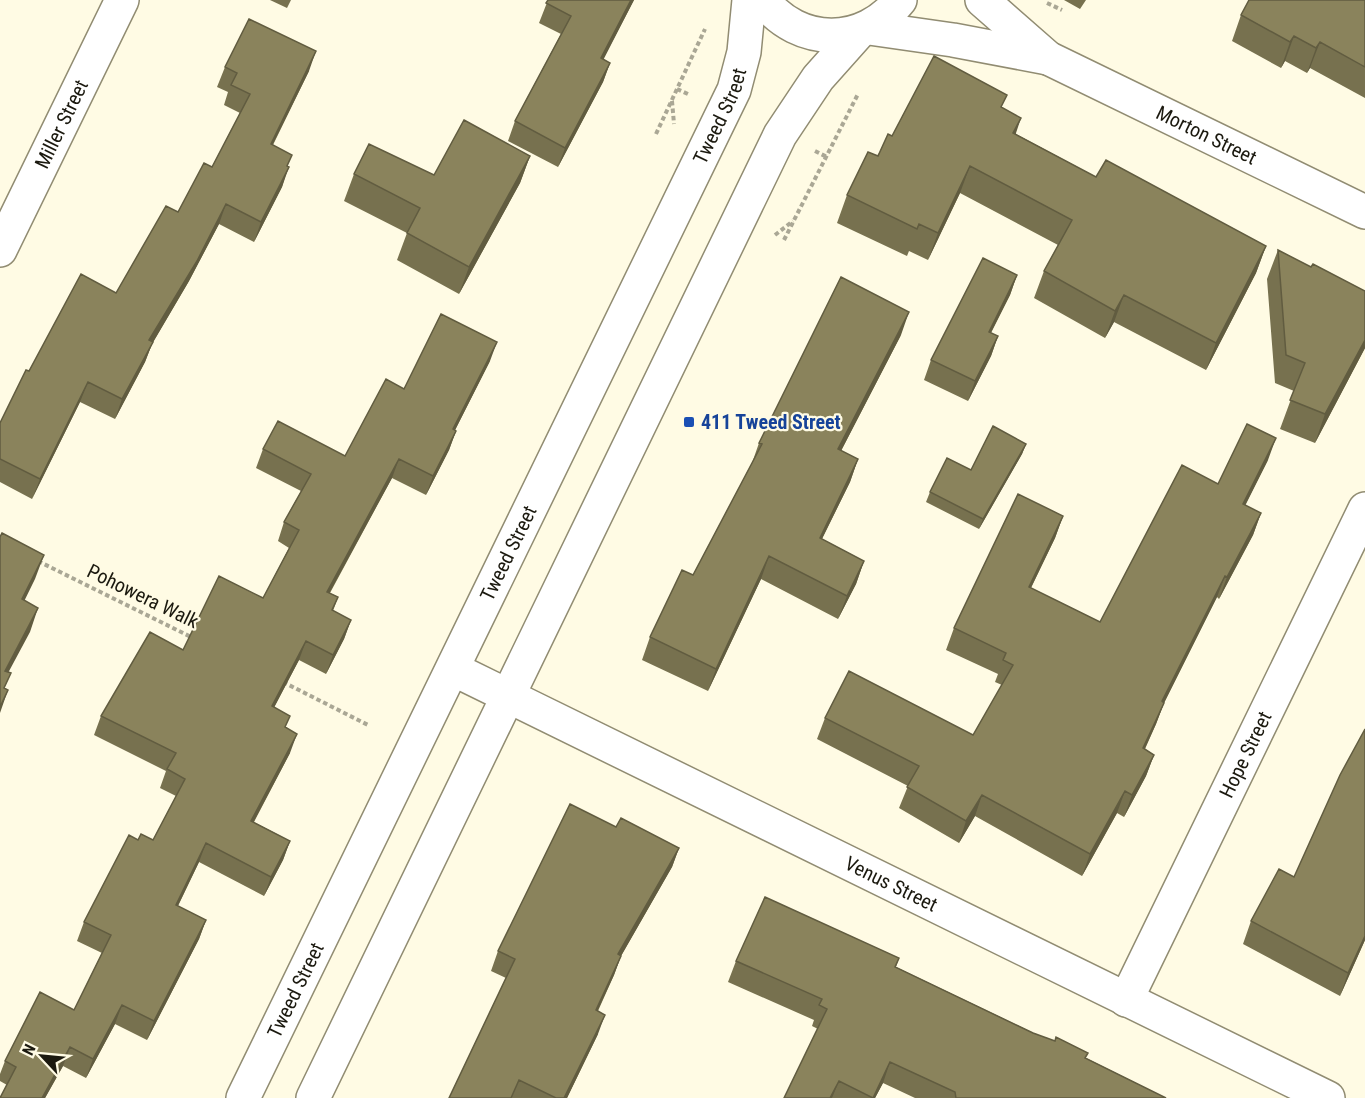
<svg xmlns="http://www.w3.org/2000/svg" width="1365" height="1098" font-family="'Roboto Condensed',sans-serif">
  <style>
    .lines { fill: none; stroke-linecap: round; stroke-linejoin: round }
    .minor-casing { stroke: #918c72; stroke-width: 36 }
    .major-casing { stroke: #918c72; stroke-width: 36 }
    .path { stroke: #aaa795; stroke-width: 4; stroke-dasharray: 4.5 3; stroke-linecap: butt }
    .minor { stroke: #fff; stroke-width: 33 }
    .major { stroke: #fff; stroke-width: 33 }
    .wall { fill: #77714f }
    .shaded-wall { fill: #615c40 }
    .building { fill: #8a835c; stroke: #615c40; stroke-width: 1.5 }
    .transit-dot { fill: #1a4fb4; stroke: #fffbe4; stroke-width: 2 }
    .labels { text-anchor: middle; stroke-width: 4.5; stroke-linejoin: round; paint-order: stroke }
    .street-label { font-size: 20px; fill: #1b190f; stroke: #fffbe4 }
    .transit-label { font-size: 20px; font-weight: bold; fill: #164399; stroke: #fffbe4; text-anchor: start }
  </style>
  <rect width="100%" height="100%" fill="#fffbe4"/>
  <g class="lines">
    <defs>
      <g id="minor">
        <path id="s1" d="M982,0L1048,58L1365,212"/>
        <path d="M869,28L953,40L1048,58"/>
        <path id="s2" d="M0,250L122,0"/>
        <path id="s3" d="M453,669L1328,1098"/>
        <path id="s4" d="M1126,1000L1365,509"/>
      </g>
      <g id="major">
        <path d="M763,0C799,47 864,47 900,0"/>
        <path id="s5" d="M243,1098L734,90L744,52L749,0"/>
        <path d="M313,1098L780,135L818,78L859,32"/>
      </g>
    </defs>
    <use href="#minor" class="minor-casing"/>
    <use href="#major" class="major-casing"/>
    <path class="path" d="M1047,3L1062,10
      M677,89L690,95
      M672,101L674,124
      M656,134L705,29
      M815,151L827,157
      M775,235L793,221
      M784,240L858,94
      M38,561L193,638
      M283,682L370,726"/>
    <use href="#minor" class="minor"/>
    <use href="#major" class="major"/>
  </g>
  <path class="wall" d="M270,0H291L287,8Z
    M548,0H634L603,59L610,63L603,82L558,167L508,141L515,121L561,34L539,23Z
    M1064,0H1086L1080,9Z
    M1365,0V98L1310,68L1307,73L1285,61L1281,68L1232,41L1241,15Z
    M225,67L309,71L273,145L288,167L282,187L254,242L219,224L189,281L152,344L145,362L115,419L80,402L32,499L0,482V423L29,371L116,293L212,167L240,113L224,105L228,92L217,87Z
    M1002,108L1016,134L1096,177L1266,246L1256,273L1206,370L1114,322L1105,338L1034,298L1044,271L1058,245L960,193L928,260L909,251L907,256L837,223L847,195L892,136Z
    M530,156L520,183L459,294L397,260L407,233L344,201L354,174L434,175Z
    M1278,250L1311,267L1365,291V348L1315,443L1280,429L1294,391L1275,383L1267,279Z
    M1017,275L1010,295L991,333L998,336L991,356L968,401L924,380L931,360Z
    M901,335L841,451L858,459L850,482L822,539L864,561L856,584L838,619L761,579L708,691L642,660L650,637L693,575L752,463L759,443Z
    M490,361L455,430L456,431L449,450L426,495L392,478L330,593L338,597L333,611L351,620L344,639L326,674L299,660L274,707L286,728L290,753L254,822L290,841L283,860L264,896L199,862L178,906L206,920L199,939L147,1040L115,1024L86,1078L63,1066L45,1098H0L7,1085L0,1081V1074L5,1061L74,1010L102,953L77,941L84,922L138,840H153L176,796L160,788L166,771L94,735L101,716L183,650L263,598L289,548L278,541L284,522L301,491L256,468L263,449L345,456L404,389Z
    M1026,444L1022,454L979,529L926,502L930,492L971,470Z
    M1268,460L1245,505L1261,513L1253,535L1219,599L1217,597L1164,703L1156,724L1145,749L1154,755L1146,776L1124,817L1117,813L1082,876L975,816L959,843L899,808L908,786L817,739L825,718L973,735L1002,685L995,682L998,674L946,650L954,628L1063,516L1055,538L1031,588L1100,622L1218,484Z
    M679,848L672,867L621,956L614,975L598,1011V1034L567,1098H449L506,978L491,971L498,951Z
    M1294,877L1365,940L1340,996L1243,944L1251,921Z
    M899,958L896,967L1086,1058L1166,1098H915L883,1083L875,1098H784L818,1029L812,1026L814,1020L728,982L736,961Z"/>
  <path class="shaded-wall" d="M631,0H634L594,78L601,58Z
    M1294,36L1285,61L1281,68L1290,42Z
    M1320,42L1310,68L1307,73L1316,48Z
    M316,51L309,71L263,164L271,144Z
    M610,63L603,82L558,167L565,148Z
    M1021,118L1012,145L1013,133Z
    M530,156L520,183L459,294L469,267Z
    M970,166L960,193L928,260L938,233Z
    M289,167L282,187L254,242L261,222Z
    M226,204L219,224L189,281L152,344L145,362L115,419L122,399L149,340Z
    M1266,246L1256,273L1206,370L1216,343Z
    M1017,275L1010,295L981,352L989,332Z
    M1124,295L1114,322L1105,338L1115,311Z
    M909,312L901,335L830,472L838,449Z
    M998,336L991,356L968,401L975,381Z
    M1365,340V348L1315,443L1325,414Z
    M497,342L490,361L446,448L453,429Z
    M88,382L80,402L32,499L40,479Z
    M456,431L449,450L426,495L433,476Z
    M1276,438L1268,460L1235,526L1243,504Z
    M1026,444L1022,454L979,529L983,519Z
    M399,459L392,478L320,610L327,592Z
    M858,459L850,482L811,561L820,538Z
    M1261,513L1253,535L1219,599L1227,577Z
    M1063,516L1055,538L1021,608L1029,587Z
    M44,555L35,579L13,624L22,599Z
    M769,556L761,579L708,691L716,669Z
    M864,561L856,584L838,619L847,596Z
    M1225,576L1217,597L1154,723L1162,701Z
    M38,608L30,632L0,688L5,671Z
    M351,620L344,639L326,674L333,655Z
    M306,641L299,660L265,725L272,706Z
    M8,690L0,713V707Z
    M1164,703L1156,724L1135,770L1143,748Z
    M297,734L290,753L244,840L251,821Z
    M1154,755L1146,776L1124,817L1132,795Z
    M1125,791L1117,813L1082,876L1090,854Z
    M982,795L975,816L959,843L966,821Z
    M290,841L283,860L264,896L271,877Z
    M206,843L199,862L169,924L176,905Z
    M679,848L672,867L621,956L614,975L589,1029L618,954Z
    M206,920L199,939L147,1040L154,1021Z
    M1365,936V940L1340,996L1348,973Z
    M122,1005L115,1024L86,1078L93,1059Z
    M605,1015L598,1034L567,1098H564Z
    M70,1047L63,1066L45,1098H42Z
    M890,1062L883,1083L875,1098H873Z
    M839,1081L832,1098H830Z"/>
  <path class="building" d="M548,0H631L601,58L610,63L565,148L515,121L571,16L546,3Z
    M1249,0H1365V67L1320,42L1316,48L1294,36L1290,42L1241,15Z
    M249,19L316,51L271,144L292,155L287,166L289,167L261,222L226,204L197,261L149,340L153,342L122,399L88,382L40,479L0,459V423L26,370L29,371L81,274L116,293L166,206L178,212L204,163L212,167L250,94L231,85L237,73L225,67Z
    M934,56L1007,95L1001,107L1021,118L1013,133L1096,177L1106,160L1266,246L1216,343L1124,295L1115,311L1044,271L1072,220L970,166L938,233L919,224L917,229L847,195L868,152L878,156L888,134L892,136Z
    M464,120L530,156L469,267L407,233L420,208L354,174L369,144L434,175Z
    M1278,250L1311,267L1313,264L1365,291V340L1325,414L1290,400L1305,363L1286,355Z
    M983,258L1017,275L989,332L998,336L975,381L931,360Z
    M841,277L909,312L838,449L858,459L820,538L864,561L847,596L769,556L716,669L650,637L682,570L693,575L762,444L759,443Z
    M441,314L497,342L453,429L456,431L433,476L399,459L327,592L338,597L332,610L351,620L333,655L306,641L272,706L290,716L285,727L297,734L251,821L290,841L271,877L206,843L176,905L206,920L154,1021L122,1005L93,1059L70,1047L42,1098H0L16,1067L5,1061L40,992L74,1010L111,935L84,922L129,835L138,840L141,834L153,840L185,779L167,769L176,753L101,716L150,632L183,650L219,576L263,598L299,530L284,522L311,474L263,449L278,421L345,456L386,379L404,389Z
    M1247,424L1276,438L1243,504L1261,513L1227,577L1225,576L1162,701L1164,703L1143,748L1154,755L1132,795L1125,791L1090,854L982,795L966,821L907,787L919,766L825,718L849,671L973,735L1013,665L1003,660L1006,653L954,628L1018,494L1063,516L1029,587L1100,622L1182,465L1218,484Z
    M993,426L1026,444L983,519L930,492L947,458L971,470Z
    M2,533L44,555L22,599L38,608L5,671L11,673L4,688L8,690L0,707V537Z
    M1365,729V936L1348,973L1251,921L1279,869L1294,877L1340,775Z
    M570,804L616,827L621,818L679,848L618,954L621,956L596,1010L605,1015L564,1098H556L519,1080L511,1098H449L515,959L498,951Z
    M765,897L899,958L895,967L1033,1033L1055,1041L1056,1037L1088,1053L1085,1058L1166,1098H956L955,1092L890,1062L873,1098L839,1081L830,1098H784L827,1009L819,1005L822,999L736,961Z"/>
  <rect class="transit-dot" x="683" y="416" width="12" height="12" rx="3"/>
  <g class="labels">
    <g class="street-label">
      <text dy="7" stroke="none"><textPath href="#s5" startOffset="1092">Tweed Street</textPath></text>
      <text dy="7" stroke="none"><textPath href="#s2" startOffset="140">Miller Street</textPath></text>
      <text dy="7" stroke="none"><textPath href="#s1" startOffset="264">Morton Street</textPath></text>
      <text dy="7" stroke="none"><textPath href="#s5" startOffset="606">Tweed Street</textPath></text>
      <text transform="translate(143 596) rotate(26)" y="7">Pohowera Walk</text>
      <text dy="7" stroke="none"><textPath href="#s4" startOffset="273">Hope Street</textPath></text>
      <text dy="7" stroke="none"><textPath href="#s3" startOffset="488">Venus Street</textPath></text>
      <text dy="7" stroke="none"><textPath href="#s5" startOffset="120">Tweed Street</textPath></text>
    </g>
    <g class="transit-label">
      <text x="701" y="429">411 Tweed Street</text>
    </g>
  </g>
  <g transform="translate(42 1056) rotate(296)" stroke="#fffbe4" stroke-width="4.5" paint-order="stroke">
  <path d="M0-4.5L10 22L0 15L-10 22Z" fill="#1b190f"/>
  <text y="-9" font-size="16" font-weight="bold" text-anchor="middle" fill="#1b190f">N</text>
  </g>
</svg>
